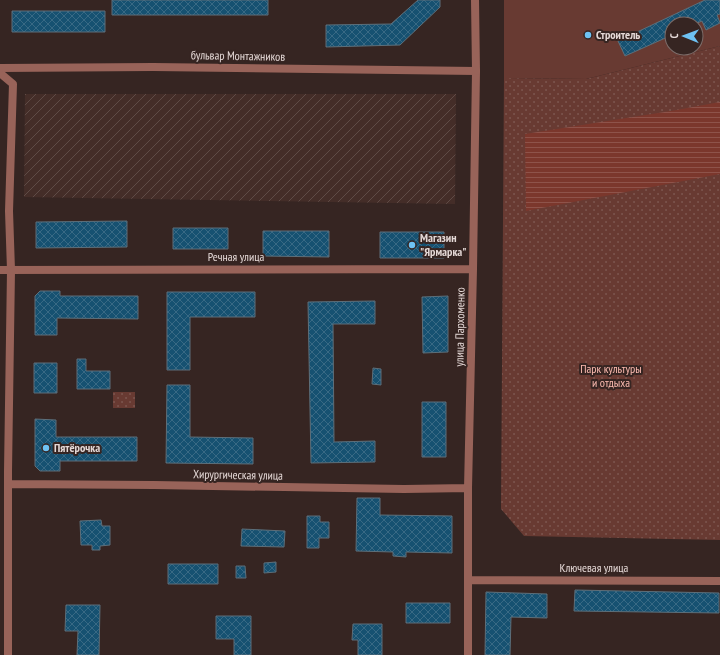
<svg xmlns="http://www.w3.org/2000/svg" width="720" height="655" font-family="'PT Sans Narrow',sans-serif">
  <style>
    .industrial { fill: url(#industrial-furrows) }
    .green { fill: url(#green-dots) }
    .pitch { fill: #683a32; fill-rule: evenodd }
    .water { fill: url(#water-rules) }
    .building { fill: url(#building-cross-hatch); stroke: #5d6f7a }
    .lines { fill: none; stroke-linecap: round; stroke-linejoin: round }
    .minor { stroke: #986359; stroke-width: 8 }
    .tertiary { stroke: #986359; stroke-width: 8 }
    .poi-dot { fill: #6ec2f3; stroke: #362522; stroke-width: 1.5 }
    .labels { text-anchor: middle; stroke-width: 4; stroke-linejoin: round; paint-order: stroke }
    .poi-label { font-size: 12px; font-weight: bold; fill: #e5d9d7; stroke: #362522; text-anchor: start }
    .street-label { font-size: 12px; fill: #e5d9d7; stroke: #362522 }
    .park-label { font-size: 12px; fill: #fcbbb0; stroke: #362522 }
  </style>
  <defs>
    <pattern id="industrial-furrows" width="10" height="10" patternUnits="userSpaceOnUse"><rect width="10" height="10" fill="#442d28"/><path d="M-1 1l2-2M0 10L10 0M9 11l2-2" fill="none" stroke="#5f4b46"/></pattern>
    <pattern id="green-dots" width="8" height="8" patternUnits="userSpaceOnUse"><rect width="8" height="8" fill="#683a32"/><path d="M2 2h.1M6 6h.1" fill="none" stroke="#7d564f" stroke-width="1.8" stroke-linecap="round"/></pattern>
    <pattern id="water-rules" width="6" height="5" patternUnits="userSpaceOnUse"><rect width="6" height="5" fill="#7b372c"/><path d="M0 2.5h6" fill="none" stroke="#8e534a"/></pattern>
    <pattern id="building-cross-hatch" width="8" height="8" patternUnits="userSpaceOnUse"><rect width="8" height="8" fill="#165171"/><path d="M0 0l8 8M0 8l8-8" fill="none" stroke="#386984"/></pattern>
  </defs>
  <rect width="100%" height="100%" fill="#362522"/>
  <path class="industrial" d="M25,94H456L455,204L24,197Z"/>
  <path class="green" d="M720,46V540L524,536L501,509L504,78L586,79Z
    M113,392H135V408H113Z"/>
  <path class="pitch" d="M504,0H720V46L586,79L504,78ZM672,24H696V48H672Z"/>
  <path class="water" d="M720,102V174L526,211L525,134L671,111Z"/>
  <path class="building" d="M112,0H268V15H112Z
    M418,0H440V7L400,45L326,47V25L391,24Z
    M705,0H720V14L717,15L720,23L706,30L702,21L695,24H672V35L625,56L618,41Z
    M12,11H105V32H12Z
    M127,221V247L36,248V222Z
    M173,228H228V249H173Z
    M263,231H329V257L263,256Z
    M380,232H444V258H380Z
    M40,291H60V296H138V319L57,318V335H35V296Z
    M167,292H255V317H190V370H167Z
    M448,296V352L423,353L422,297Z
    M375,301V324H333L334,442L375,441V462L311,463L308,302Z
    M77,359H86V371H110V389H77Z
    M34,363H57V393H34Z
    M373,368L381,369V385L372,384Z
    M167,385H190V437L253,438V464L166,463Z
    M422,402H446V457H422Z
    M35,419L56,420V437H137V461H60V471H40L35,466Z
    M357,498H380V515L452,516V553L406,552V557L393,556V552L356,551Z
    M307,516H320V522H329V538H319V548H307Z
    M101,520L102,526H110V545L100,546V550H92V545H81L80,521Z
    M242,529L285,531L284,547L241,546Z
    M276,562V572L264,573V563Z
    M168,564H218V584H168Z
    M236,566H245L246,578H236Z
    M575,590L719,593V613L574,611Z
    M486,592L547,594V618L511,617L510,655H485Z
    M406,603H450V623H406Z
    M66,605H100L99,655H77L78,631H65Z
    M216,616H251V655H234V639H216Z
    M353,624H382V655H358V640H352Z"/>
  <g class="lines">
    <path class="minor" d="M0,73L13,84L9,211L11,270L8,471V655
      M0,270L473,269
      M8,484L154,485L404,489L468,488
      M468,580L720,581
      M468,655V488L473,269L476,71"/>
    <path class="tertiary" d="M0,68L153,67L476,71L475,0"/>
  </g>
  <g class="poi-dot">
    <circle cx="588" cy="35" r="4"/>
    <circle cx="412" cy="245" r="4"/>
    <circle cx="46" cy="448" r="4"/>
  </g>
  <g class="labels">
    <g class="poi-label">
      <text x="596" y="39">Строитель</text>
      <text x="420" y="242">Магазин<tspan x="420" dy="14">"Ярмарка"</tspan></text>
      <text x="54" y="452">Пятёрочка</text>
    </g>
    <g class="street-label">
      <text transform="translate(238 56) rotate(1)" y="4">бульвар Монтажников</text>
      <text x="236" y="261">Речная улица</text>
      <text transform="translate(460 327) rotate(-89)" y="4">улица Пархоменко</text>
      <text transform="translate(238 475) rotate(1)" y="4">Хирургическая улица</text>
      <text x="594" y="572">Ключевая улица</text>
    </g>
    <g class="park-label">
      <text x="611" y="373">Парк культуры<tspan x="611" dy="14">и отдыха</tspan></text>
    </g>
  </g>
  <g transform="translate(684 36) rotate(271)"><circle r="19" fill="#362522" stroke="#7c6d6a"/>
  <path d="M0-3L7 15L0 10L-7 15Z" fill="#6ec2f3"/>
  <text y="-6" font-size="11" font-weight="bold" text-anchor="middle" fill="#e5d9d7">С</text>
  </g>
</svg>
